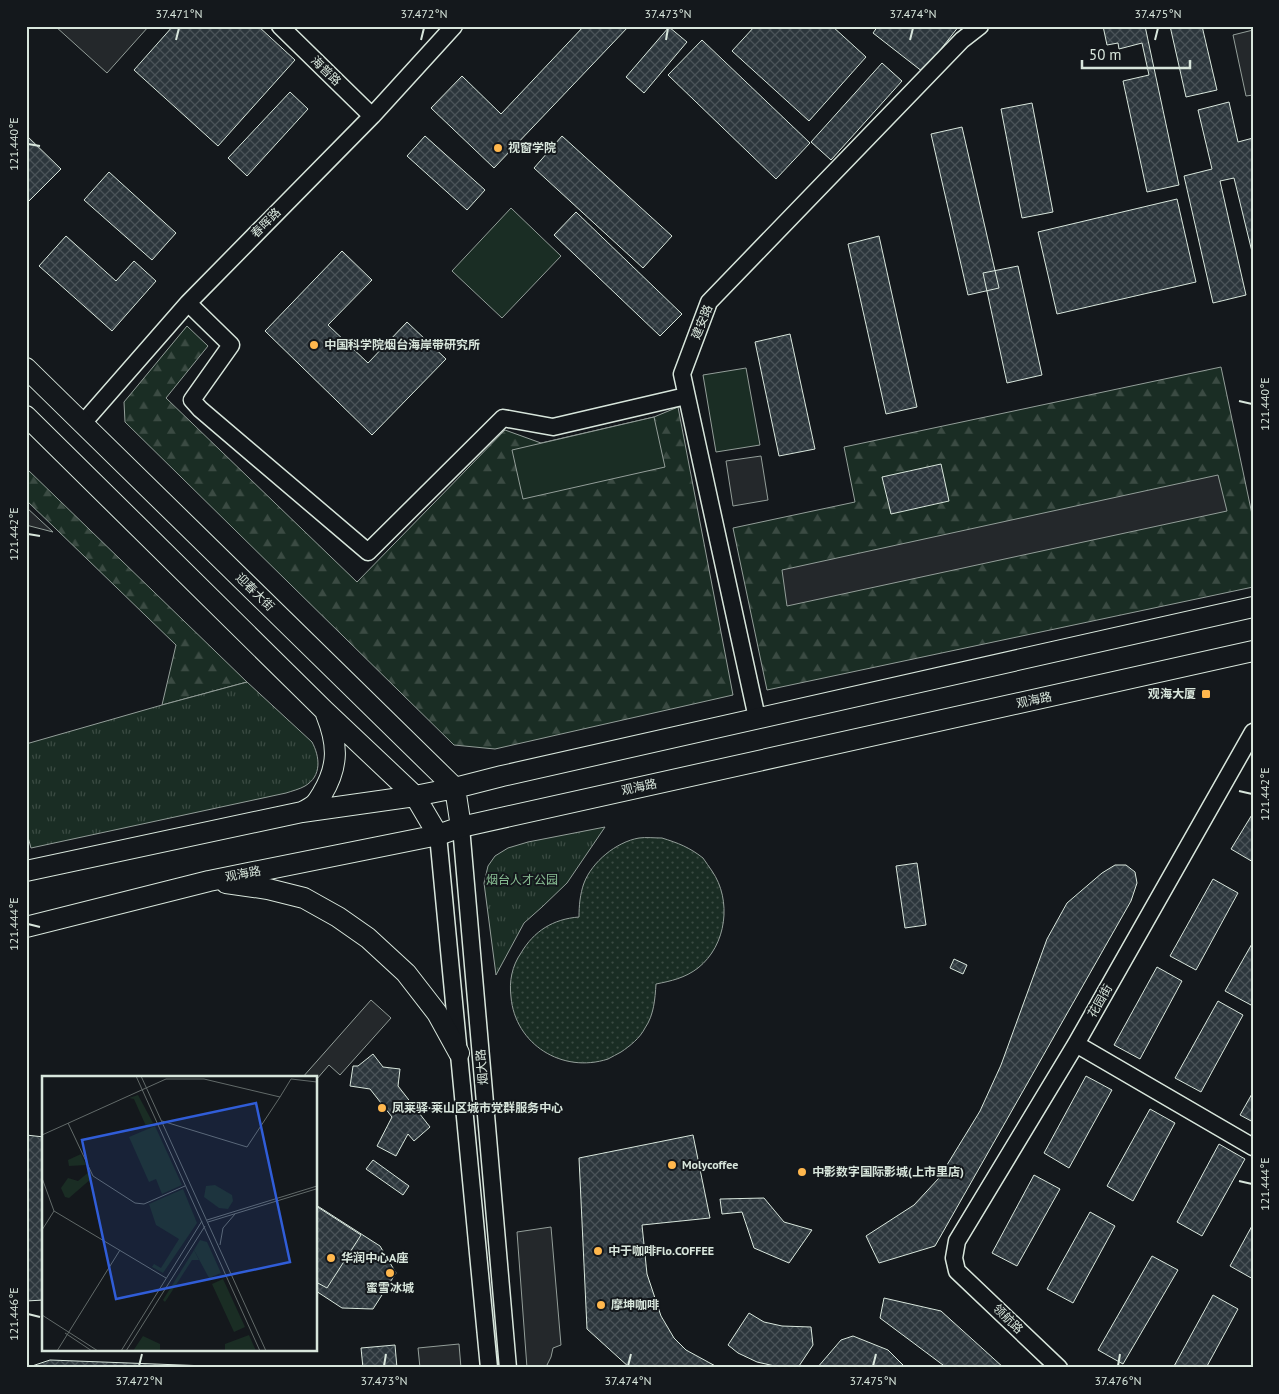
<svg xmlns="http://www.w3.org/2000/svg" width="1279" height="1394" font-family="'PT Sans','Noto Sans SC',sans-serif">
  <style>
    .grass { fill: url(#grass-dots); stroke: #939e99 }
    .forest { fill: url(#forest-firs); stroke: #939e99 }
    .park { fill: url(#park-tufts); stroke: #939e99 }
    .pitch { fill: #1a2d24; stroke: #939e99 }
    .parking { fill: #24282b; stroke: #939e99 }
    .building { fill: url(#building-cross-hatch); stroke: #d8e6dc }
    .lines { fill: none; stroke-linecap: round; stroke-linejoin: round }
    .minor-casing { stroke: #d8e6dc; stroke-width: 19 }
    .major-casing { stroke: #d8e6dc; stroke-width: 22 }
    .minor { stroke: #14181c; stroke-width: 16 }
    .major { stroke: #14181c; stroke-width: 20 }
    .ticks { fill: none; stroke: #d8e6dc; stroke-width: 2 }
    .poi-dot { fill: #ffb74d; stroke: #14181c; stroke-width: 2 }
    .labels { text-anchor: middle; stroke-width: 4; stroke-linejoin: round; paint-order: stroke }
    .street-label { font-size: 12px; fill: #d8e6dc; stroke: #14181c }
    .poi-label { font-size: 12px; font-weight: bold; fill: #d8e6dc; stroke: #14181c; text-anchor: start }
    .park-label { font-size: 12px; fill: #8ac095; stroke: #14181c }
    .inset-road { fill: none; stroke: #626a69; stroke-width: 1 }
    .view { fill: #305dd8; fill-opacity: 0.15; stroke: #305dd8; stroke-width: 2.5 }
    .inset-edge { fill: none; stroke: #d8e6dc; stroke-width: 2.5 }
    .neatline { fill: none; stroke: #d8e6dc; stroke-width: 2 }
    .ticks-label { font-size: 12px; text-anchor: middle; fill: #d8e6dc }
  </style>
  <defs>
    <pattern id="grass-dots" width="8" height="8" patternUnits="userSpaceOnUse" patternTransform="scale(1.25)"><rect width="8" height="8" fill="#1a2d24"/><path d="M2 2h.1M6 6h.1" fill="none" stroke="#3b4b43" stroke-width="1.8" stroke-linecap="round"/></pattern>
    <pattern id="forest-firs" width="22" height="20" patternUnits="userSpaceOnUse" patternTransform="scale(1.25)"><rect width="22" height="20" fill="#1a2d24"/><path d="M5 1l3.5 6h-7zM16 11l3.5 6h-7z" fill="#3b4b43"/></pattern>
    <pattern id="park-tufts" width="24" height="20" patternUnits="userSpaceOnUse" patternTransform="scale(1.25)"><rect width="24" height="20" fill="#1a2d24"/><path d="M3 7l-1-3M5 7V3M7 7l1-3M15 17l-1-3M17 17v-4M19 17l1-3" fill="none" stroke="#3b4b43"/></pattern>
    <pattern id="building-cross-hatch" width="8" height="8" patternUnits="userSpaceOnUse" patternTransform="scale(1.25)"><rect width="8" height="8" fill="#2c363c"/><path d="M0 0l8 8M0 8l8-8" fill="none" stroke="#4a5358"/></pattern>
  </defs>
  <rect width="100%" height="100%" fill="#14181c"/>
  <path class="grass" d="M662,838C678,843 689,847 703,858C706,862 709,867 712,871C732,900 727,945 698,968C685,978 671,981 656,984C655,999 654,1015 645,1028C640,1038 630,1046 621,1052C617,1054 612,1057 608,1059C562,1074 515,1044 511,997C509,981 512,966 521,953C534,931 553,919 579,917C579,906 580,894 584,883C592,862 616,842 639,838C646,837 654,838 662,838Z"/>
  <path class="forest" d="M187,326L208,346L166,398L357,582L505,430L541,443L654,417L678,407L733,695L495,749L454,745L125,422L124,402Z
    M1221,367L1253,519V587L767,690L733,528L855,502L844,447Z
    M26,468L247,682L162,705L176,645L26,500Z"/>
  <path class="park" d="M247,682L312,742C320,757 322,776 305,786C300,789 292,791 286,793L31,848L26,830V744L162,705Z
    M605,827L567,883L542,907L524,923L496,975L484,883L488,866L495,856L508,848L528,842Z"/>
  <path class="pitch" d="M511,208L561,256L502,318L452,271Z
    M746,368L760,445L716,452L703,375Z
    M654,417L665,467L523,499L512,450Z"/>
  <path class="parking" d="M55,26H149L107,73Z
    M1253,30V95L1246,96L1233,35Z
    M761,456L768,500L733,506L726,461Z
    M1218,475L1227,511L787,606L782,570Z
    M26,507L53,532L26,525Z
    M371,1000L391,1018L340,1075L329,1065L316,1080V1078H302Z
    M551,1227L561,1345L553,1348L551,1357L547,1365L545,1368H527L517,1232Z
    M459,1344L461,1368H420L418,1348Z"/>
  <path class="building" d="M173,26H258L295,60L218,146L134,70Z
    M584,26H629L494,168L431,108L462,76L501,114Z
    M755,26H832L866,57L809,121L732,51Z
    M878,26H959L923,72L873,33Z
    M1103,26H1145L1179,185L1147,192L1123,81L1149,75L1142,43L1119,49L1118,43L1107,45Z
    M1170,26H1202L1217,90L1186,97Z
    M669,27L687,42L644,93L626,77Z
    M702,40L810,143L776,179L668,75Z
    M882,63L902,81L831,160L811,142Z
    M290,92L308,109L247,176L228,158Z
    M1229,102L1238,142L1253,138V256L1234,178L1220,181L1246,295L1213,303L1184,176L1212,169L1198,110Z
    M1032,103L1053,212L1022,218L1001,109Z
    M962,127L999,288L968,295L931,134Z
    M26,135L61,169L26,204Z
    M425,136L485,190L467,210L407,156Z
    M562,136L672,236L643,268L534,168Z
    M109,172L176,233L152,260L84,200Z
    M1177,199L1196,282L1057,314L1038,232Z
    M576,212L682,314L660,336L554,235Z
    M66,236L116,281L134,261L156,281L112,331L39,266Z
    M879,236L917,407L886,414L848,244Z
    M342,251L372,280L328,325L368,363L407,322L446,359L372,435L265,331Z
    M1018,266L1042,375L1007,383L983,273Z
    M790,334L815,449L779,456L755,342Z
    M941,464L949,501L891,514L882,477Z
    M1253,813V862L1231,849Z
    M917,863L926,925L905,928L896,866Z
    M1115,865H1126L1135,872L1137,883L1131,901L935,1246L879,1263L866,1236L914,1205L939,1178L980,1111L1001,1065L1047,939L1067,903L1102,873Z
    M1213,879L1238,893L1196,970L1170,956Z
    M1253,942V1002L1251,1005L1225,991Z
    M954,959L967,965L963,974L950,968Z
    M1157,967L1182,981L1140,1059L1114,1045Z
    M1218,1001L1243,1015L1201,1092L1175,1078Z
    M373,1054L383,1067L400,1069L398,1086L430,1127L414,1141L408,1134L396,1156L377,1146L392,1117L370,1089L350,1086L353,1066H358Z
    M1086,1076L1112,1090L1069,1168L1044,1153Z
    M1253,1092V1122L1240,1115Z
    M1150,1109L1175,1123L1133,1201L1107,1186Z
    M26,1135L44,1137V1300L26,1301Z
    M693,1135L710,1218L642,1225L647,1274L661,1316L674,1338L686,1350L719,1368H630L587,1329L579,1158Z
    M1219,1144L1245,1159L1202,1236L1177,1222Z
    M373,1160L409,1186L403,1195L366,1169Z
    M1034,1175L1060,1189L1017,1266L992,1253Z
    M764,1198L784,1222L812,1230L789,1263L754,1248L742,1212L722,1214L720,1199Z
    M316,1205L380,1246L396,1273L373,1309L342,1308L316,1291Z
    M316,1206L361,1235L327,1288L316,1282Z
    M1090,1212L1115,1226L1073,1303L1047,1289Z
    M1253,1224V1279L1230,1266Z
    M1152,1256L1178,1270L1123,1364L1098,1350Z
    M1213,1295L1238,1309L1206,1368H1173Z
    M884,1298L941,1311L1004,1368H947L880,1318Z
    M749,1313L764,1322L782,1326L811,1327L813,1345L799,1366L779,1367L757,1362L738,1353L728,1345Z
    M853,1336L888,1350L906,1368H817L841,1340Z
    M395,1345L397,1368H363L361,1348Z
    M50,1360L207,1366V1368H26Z"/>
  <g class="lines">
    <defs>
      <path id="minor" d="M280,26L372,116
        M188,303L231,345L192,400L200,409L368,552L503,418L553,427L686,396
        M83,423L188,303L372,116L454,26
        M757,718L682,374L709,302L962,40L980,26
        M461,827L508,1368
        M438,835L489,1368
        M1076,1044L1253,1147
        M1059,1368L957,1271L954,1258L957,1241L1076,1044L1253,732"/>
      <path id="major" d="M26,368L455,788L461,827
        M26,416L324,710L415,796L438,835
        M302,812C306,810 312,807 315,804C318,801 320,797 322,794C339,766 338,744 326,714
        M26,871L302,812L415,796L455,788L502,776L1253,607
        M226,883L268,889L304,898L338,917L368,938L406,973L437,1013L459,1053
        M26,927L209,881L438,835L461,827L1253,651"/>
    </defs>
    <use href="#minor" class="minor-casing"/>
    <use href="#major" class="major-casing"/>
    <use href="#minor" class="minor"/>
    <use href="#major" class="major"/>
  </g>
  <path class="ticks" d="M176,40L179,28M421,40L424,28M666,40L668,28M910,40L913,28M1155,40L1158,28M28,144L40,146M1239,401L1252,404M28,534L40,536M1239,791L1252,794M28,924L40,927M1239,1181L1252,1184M28,1314L40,1317M139,1366L142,1354M384,1366L386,1354M628,1366L631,1354M873,1366L876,1354M1118,1366L1120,1354"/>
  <g class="poi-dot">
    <circle cx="498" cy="148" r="5"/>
    <circle cx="314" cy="345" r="5"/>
    <rect x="1201" y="689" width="10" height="10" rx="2.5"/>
    <circle cx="382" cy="1108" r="5"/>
    <circle cx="672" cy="1165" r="5"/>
    <circle cx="802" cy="1172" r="5"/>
    <circle cx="598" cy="1251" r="5"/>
    <circle cx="331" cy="1258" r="5"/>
    <circle cx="390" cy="1273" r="5"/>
    <circle cx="601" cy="1305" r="5"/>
  </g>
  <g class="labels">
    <g class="street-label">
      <text transform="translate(326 71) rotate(44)" y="4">海普路</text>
      <text transform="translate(266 223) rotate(-45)" y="4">春晖路</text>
      <text transform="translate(702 322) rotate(-68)" y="4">建安路</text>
      <text transform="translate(255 592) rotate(44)" y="4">迎春大街</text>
      <text transform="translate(1034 700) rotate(-12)" y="4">观海路</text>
      <text transform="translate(639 787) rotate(-12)" y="4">观海路</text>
      <text transform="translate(243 874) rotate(-11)" y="4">观海路</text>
      <text transform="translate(1100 1001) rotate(-60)" y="4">花园街</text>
      <text transform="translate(482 1067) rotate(-95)" y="4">烟大路</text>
      <text transform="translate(1008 1319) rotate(44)" y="4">领航路</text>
    </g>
    <g class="poi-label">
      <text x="508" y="152">视窗学院</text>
      <text x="324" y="349">中国科学院烟台海岸带研究所</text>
      <text x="1196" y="698" text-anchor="end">观海大厦</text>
      <text x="392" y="1112">凤莱驿·莱山区城市党群服务中心</text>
      <text x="682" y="1169">Molycoffee</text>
      <text x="812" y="1176">中影数字国际影城(上市里店)</text>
      <text x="608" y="1255">中于咖啡Flo.COFFEE</text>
      <text x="341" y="1262">华润中心A座</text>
      <text x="390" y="1292" text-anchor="middle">蜜雪冰城</text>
      <text x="611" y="1309">摩坤咖啡</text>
    </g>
    <g class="park-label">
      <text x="522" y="884">烟台人才公园</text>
    </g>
  </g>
  <g transform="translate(42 1076)">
    <rect width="275" height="275" fill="#14181c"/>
    <path d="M173,109L190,119L191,125L186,133L177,132L162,121L164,110Z" fill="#1a2d24"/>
    <path d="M96,19L111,47L104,50L92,23L87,22ZM113,50L140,109L120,118L114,103L107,106L87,61ZM39,78L44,89L27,90L26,84ZM47,96L50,102L27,122L23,121L19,112L26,102L36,105ZM141,113L155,147L121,197L110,191L112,188L119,192L137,163L114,149L107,128ZM152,174L157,184H150L123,226L121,224Z" fill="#1a2d24"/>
    <path d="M158,164L165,166L179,197L167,202L152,174ZM181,203L203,251L192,256L170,208ZM207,259L214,275H183V268ZM101,260L118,268V275H91Z" fill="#1a2d24"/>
    <path class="inset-road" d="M94,0L218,275M99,0L224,275M120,45L205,71L238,21M26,47L51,100L93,127L102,128L143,110M0,59L124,3H162L238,21L249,3L275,6M0,102L12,135L124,202M165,144L275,110M166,146L274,113M0,154L12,135M178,169L181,152L193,138M0,239L56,275M23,257L50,275M15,275L78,174M79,275L160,145M84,275L163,150"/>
    <path class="view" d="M214,27L248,186L74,223L40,64Z"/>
    <rect width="275" height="275" class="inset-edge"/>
  </g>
  <rect width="1279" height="1394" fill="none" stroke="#14181c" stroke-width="55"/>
  <path d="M1082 60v8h108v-8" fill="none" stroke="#d8e6dc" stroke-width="2.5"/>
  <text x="1089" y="60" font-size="15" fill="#d8e6dc" stroke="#14181c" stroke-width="4" paint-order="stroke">50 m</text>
  <rect x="28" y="28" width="1224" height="1338" class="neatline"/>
  <g class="ticks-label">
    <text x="179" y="18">37.471°N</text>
    <text x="424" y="18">37.472°N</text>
    <text x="668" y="18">37.473°N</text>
    <text x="913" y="18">37.474°N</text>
    <text x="1158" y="18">37.475°N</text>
    <text transform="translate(14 144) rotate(-90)" y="4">121.440°E</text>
    <text transform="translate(1265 404) rotate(-90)" y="4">121.440°E</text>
    <text transform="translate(14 534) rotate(-90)" y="4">121.442°E</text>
    <text transform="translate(1265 794) rotate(-90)" y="4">121.442°E</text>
    <text transform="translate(14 924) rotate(-90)" y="4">121.444°E</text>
    <text transform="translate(1265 1184) rotate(-90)" y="4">121.444°E</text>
    <text transform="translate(14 1314) rotate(-90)" y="4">121.446°E</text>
    <text x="139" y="1385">37.472°N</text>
    <text x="384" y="1385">37.473°N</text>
    <text x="628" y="1385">37.474°N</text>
    <text x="873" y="1385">37.475°N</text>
    <text x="1118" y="1385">37.476°N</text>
  </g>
</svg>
